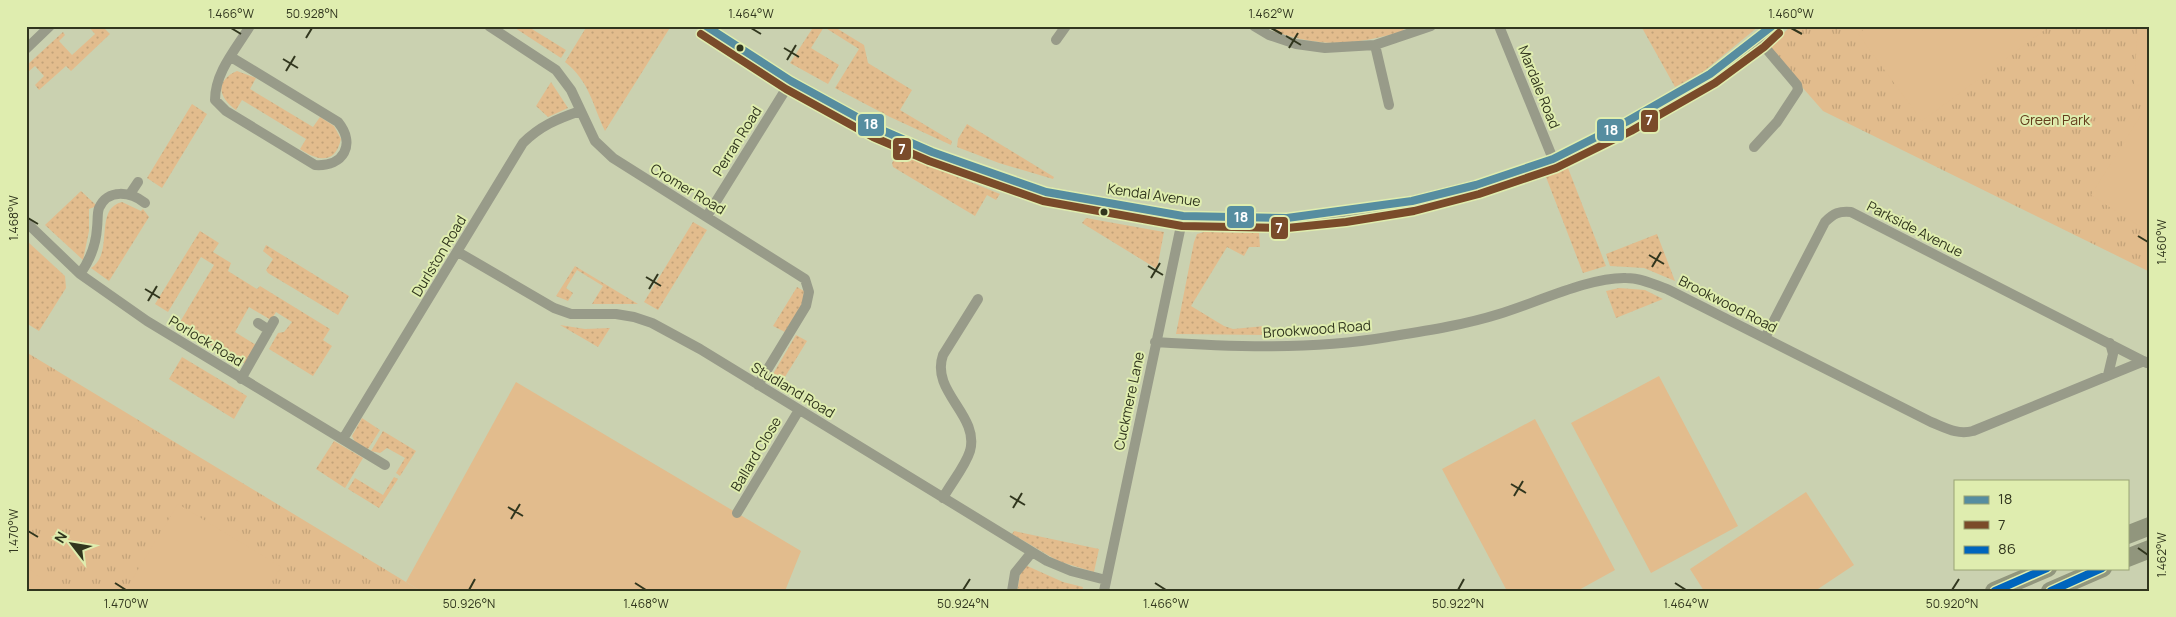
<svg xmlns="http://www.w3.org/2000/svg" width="2176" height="617" font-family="Manrope,sans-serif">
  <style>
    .grass { fill: url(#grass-dots) }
    .park { fill: url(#park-tufts) }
    .garden { fill: #e2bc8d }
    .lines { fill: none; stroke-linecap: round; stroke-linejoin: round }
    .minor { stroke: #989b89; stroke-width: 10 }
    .trunk { stroke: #91967d; stroke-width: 18 }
    .bus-1-casing { stroke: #dfedaf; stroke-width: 11 }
    .bus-2-casing { stroke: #dfedaf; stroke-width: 11 }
    .bus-3-casing { stroke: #dfedaf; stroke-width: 11 }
    .bus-1 { stroke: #568da0; stroke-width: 8 }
    .bus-2 { stroke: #7a4b2a; stroke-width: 8 }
    .bus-3 { stroke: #0065bd; stroke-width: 8 }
    .ticks { fill: none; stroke: #31361e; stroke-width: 2 }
    .bus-dot { fill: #31361e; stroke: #dfedaf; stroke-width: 2 }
    .labels { text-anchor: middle; stroke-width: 4; stroke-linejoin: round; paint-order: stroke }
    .street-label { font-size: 14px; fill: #31361e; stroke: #dfedaf }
    .park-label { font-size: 14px; fill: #643d1c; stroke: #dfedaf }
    .line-badge { stroke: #dfedaf; stroke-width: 2 }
    .badge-label { font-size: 14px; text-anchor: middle; font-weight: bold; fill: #fff }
    .neatline { fill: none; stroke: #31361e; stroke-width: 2 }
    .ticks-label { font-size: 12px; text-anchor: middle; fill: #31361e }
  </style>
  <defs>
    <pattern id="grass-dots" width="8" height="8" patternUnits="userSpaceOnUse" patternTransform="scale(1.25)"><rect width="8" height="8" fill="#e2bc8d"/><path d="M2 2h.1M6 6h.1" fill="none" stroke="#c2a279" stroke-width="1.8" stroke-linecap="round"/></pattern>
    <pattern id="park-tufts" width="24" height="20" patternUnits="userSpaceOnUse" patternTransform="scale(1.25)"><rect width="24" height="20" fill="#e2bc8d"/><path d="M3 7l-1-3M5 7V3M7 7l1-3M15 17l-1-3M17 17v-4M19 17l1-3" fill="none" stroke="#c2a279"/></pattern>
  </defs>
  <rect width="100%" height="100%" fill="#cad1b0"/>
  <path class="grass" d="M88,26H102L110,34L71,71L66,66L39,90L35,85L44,76L35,66L28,72L26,66L63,32L65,35L59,41L72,55L95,34Z
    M512,26H527L566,50L561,58Z
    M587,26H671L605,131C592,104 590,82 565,62Z
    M814,26H833L864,45L868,63L912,90L900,110L952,141L951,145L890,117L835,88L859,49L824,27L811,48L839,65L828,84L790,63Z
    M1271,26H1403L1404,31C1354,45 1325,48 1275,32Z
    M1641,26H1759L1703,72L1675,87Z
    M237,71L256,78L250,89L313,127L320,117L334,126L341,139C335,165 318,161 300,149L306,139L242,100L236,110C219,98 214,81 237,71Z
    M551,82L568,108L548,117L536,106Z
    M192,104L207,114L162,188L147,178Z
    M967,124L1054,177L1053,179L999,163L957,147L958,139Z
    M898,153L1000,194L996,200L987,195L975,216L893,167L892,163Z
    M1568,168L1606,266L1583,273L1546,177Z
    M81,191L97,206L89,209V231L83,260L45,225Z
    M122,202L141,211L143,209L149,217L109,281L91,268C115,253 93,209 122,202Z
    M1086,218L1164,232L1157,269L1082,223Z
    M693,222L707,230L658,310L644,302Z
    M200,231L219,243L213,252L231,263L228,271L257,289L260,286L330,329L323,340L332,346L313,376L269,349L278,333L284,332L292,322L276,312L271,320L249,307L235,332L256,345L246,364L177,327L214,265L201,257L168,312L155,304Z
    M1204,232L1259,233L1260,247H1249L1244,256L1227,247L1191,306L1224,326L1233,329L1265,326L1266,335L1176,334L1194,242L1197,234Z
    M1657,234L1675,281L1644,268L1610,266L1606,254Z
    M27,241L65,276L66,288L39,331L26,323Z
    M266,245L349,296L338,315L268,273L266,270L273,259L263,251Z
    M575,266L638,304H592L603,286L577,270L566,288L573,293L568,301L556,296Z
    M797,287L804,291L803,302L785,332L773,326Z
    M1619,288L1645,290L1663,299L1616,318L1606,291Z
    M560,325L585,329L610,328L598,347Z
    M796,335L807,341L780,385L770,379Z
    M182,357L247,396L234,419L169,379Z
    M362,418L380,430L368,449L355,442L352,436Z
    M383,431L416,451L400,476L396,473L405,458L387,448L380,453L371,451Z
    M334,441L363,458L345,488L316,469Z
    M394,477L398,479L379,508L348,489L355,478L383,495Z
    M1014,531L1099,549L1094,572L1058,561L1012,534Z
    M1025,565L1063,582L1083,587L1082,591H1017L1021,570Z"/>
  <path class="park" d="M1791,26H2150V272L1823,111L1768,48Z
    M26,352L406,582L421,591H26Z"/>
  <path class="garden" d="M1868,26H2050L1922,121L1858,34Z
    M2138,26H2150V86L2134,85Z
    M2148,104L2150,105V233L2091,195Z
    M1659,376L1738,526L1651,573L1571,423Z
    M516,382L801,551L785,591H421L406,582Z
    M1535,419L1615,570L1577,591H1507L1442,469Z
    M1806,492L1854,565L1815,591H1704L1690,569Z
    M178,504L281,567L266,591H125Z
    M26,566L44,581L36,591H26Z"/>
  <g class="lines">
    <path class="minor" d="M489,26L556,70L571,90L595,141L613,158L805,279L809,292L806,306L758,385
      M706,26L791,81L877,128L932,152L1046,192L1183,216L1287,218L1344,212L1412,201L1476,185L1553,159L1626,122L1710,74L1758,39L1772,26
      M1254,26L1269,35L1296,44L1325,48L1375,45L1431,26
      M1499,26L1553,159
      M1056,40L1066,26
      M1375,45L1389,105
      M26,49L50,26
      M231,57L338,122C356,144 344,167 315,165L226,111L215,100C215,72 236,49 250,26
      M1754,147L1777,122L1798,90L1797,85L1758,39
      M130,194L138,182
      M707,216L791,81
      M26,222L80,274L147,321L385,465
      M458,252L554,308L571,314H616L634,317L652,323L700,349L1047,561L1071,571L1106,580
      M80,274C90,260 96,245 97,228C98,221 97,214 99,208C108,188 131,192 145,203
      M258,323L269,330
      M1765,338L1825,222C1834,213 1839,211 1851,212L2147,363
      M1155,342C1232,347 1312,350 1388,337C1425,331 1464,325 1499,314C1536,303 1589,277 1626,278C1641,278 1656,285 1669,290L1931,422C1946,428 1957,435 1973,431L2144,361
      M2108,375L2113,354L2110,343
      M241,379L274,321
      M343,439L523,143C540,126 557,119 580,111
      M943,498C951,483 965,467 970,451C980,415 930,392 943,355L978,299
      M737,513L799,410
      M1012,591L1015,573L1032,552
      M1104,591L1183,216"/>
    <path class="trunk" d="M2127,535L2150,526
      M2127,558L2150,549
      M1994,591L2048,568
      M2050,591L2103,568"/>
    <defs>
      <path id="bus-1" d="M706,26L791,81L877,128L932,152L1046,192L1183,216L1287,218L1412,201L1476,185L1553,159L1626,122L1710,74L1772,26"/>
      <path id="bus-2" d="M701,34L786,89L873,137L929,161L1043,201L1182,226L1287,228L1346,222L1414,211L1479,194L1556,168L1631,131L1715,83L1764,47L1779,33"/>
      <path id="bus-3" d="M1995,591L2047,568
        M2051,591L2102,568"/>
    </defs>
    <use href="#bus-1" class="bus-1-casing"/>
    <use href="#bus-2" class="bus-2-casing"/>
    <use href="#bus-3" class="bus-3-casing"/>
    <use href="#bus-1" class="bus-1"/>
    <use href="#bus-2" class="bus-2"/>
    <use href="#bus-3" class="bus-3"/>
  </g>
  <path class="ticks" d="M231,28L241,34M751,28L761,34M1271,28L1282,34M1791,28L1802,34M1286,36L1301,45M306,38L312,28M784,48L799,57M1289,48L1298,33M283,59L298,68M787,60L796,45M286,71L295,56M28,218L38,224M2138,236L2148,242M1649,255L1664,264M1148,266L1163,275M1652,267L1661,252M646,277L661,286M1151,278L1160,263M145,289L160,298M649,289L658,274M148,301L157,286M1511,484L1526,493M1010,496L1025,505M1514,496L1523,481M508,507L523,516M1013,508L1022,493M511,519L520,504M28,531L38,537M2138,548L2148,555M115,583L126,590M635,583L646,590M1155,583L1166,590M1675,583L1686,590M469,590L475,579M963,590L970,579M1458,590L1464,579M1952,590L1959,579"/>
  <g class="bus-dot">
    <circle cx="740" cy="48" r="4.5"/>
    <circle cx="1104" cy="212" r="4.5"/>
  </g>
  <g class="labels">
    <g class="street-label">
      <text transform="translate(1539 87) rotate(68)" y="5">Mardale Road</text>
      <text transform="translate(737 141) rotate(-58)" y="5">Perran Road</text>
      <text transform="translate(688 189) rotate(31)" y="5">Cromer Road</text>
      <text transform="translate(1154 195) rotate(8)" y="5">Kendal Avenue</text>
      <text transform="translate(1915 229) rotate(27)" y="5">Parkside Avenue</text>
      <text transform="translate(439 256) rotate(-59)" y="5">Durlston Road</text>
      <text transform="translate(1728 304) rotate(27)" y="5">Brookwood Road</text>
      <text transform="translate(1317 329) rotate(-4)" y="5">Brookwood Road</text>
      <text transform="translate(206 341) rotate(31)" y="5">Porlock Road</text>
      <text transform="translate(793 390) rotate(31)" y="5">Studland Road</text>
      <text transform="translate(1129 401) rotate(-78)" y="5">Cuckmere Lane</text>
      <text transform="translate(756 454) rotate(-59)" y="5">Ballard Close</text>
    </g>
    <g class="park-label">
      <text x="2055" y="125">Green Park</text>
    </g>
  </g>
  <g class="line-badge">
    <rect x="1640" y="109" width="19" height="24" rx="5" fill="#7a4b2a"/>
    <rect x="857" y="113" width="28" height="24" rx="5" fill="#568da0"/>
    <rect x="1596" y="118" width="29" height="24" rx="5" fill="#568da0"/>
    <rect x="892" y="137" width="20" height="24" rx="5" fill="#7a4b2a"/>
    <rect x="1226" y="205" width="29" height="24" rx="5" fill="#568da0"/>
    <rect x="1270" y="216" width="19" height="24" rx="5" fill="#7a4b2a"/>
  </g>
  <g class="badge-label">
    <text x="1649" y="125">7</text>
    <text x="871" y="129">18</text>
    <text x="1611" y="135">18</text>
    <text x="902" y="154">7</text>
    <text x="1241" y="222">18</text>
    <text x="1279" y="233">7</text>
  </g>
  <rect width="2176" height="617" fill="none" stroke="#dfedaf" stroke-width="55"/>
  <rect x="1954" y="480" width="175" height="90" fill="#dfedaf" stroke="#99a475"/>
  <rect x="1964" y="496" width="25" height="8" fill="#568da0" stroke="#99a475"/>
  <text x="1998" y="504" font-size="15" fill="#31361e">18</text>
  <rect x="1964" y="521" width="25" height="8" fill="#7a4b2a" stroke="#99a475"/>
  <text x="1998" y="530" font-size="15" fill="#31361e">7</text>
  <rect x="1964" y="546" width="25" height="8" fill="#0065bd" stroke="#99a475"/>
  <text x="1998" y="554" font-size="15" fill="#31361e">86</text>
  <g transform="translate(72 544) rotate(301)" stroke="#dfedaf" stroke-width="4" paint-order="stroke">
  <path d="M0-4L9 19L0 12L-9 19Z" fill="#31361e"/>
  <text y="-8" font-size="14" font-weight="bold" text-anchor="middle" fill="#31361e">N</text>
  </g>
  <rect x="28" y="28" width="2120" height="562" class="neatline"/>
  <g class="ticks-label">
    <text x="231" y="18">1.466°W</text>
    <text x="312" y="18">50.928°N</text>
    <text x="751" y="18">1.464°W</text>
    <text x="1271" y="18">1.462°W</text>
    <text x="1791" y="18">1.460°W</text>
    <text transform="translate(14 218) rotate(-90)" y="4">1.468°W</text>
    <text transform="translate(2162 242) rotate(-90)" y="4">1.460°W</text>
    <text transform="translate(14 531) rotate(-90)" y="4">1.470°W</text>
    <text transform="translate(2162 555) rotate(-90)" y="4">1.462°W</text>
    <text x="126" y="608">1.470°W</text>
    <text x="469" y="608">50.926°N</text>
    <text x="646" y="608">1.468°W</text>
    <text x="963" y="608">50.924°N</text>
    <text x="1166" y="608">1.466°W</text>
    <text x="1458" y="608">50.922°N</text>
    <text x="1686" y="608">1.464°W</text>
    <text x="1952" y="608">50.920°N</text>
  </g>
</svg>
